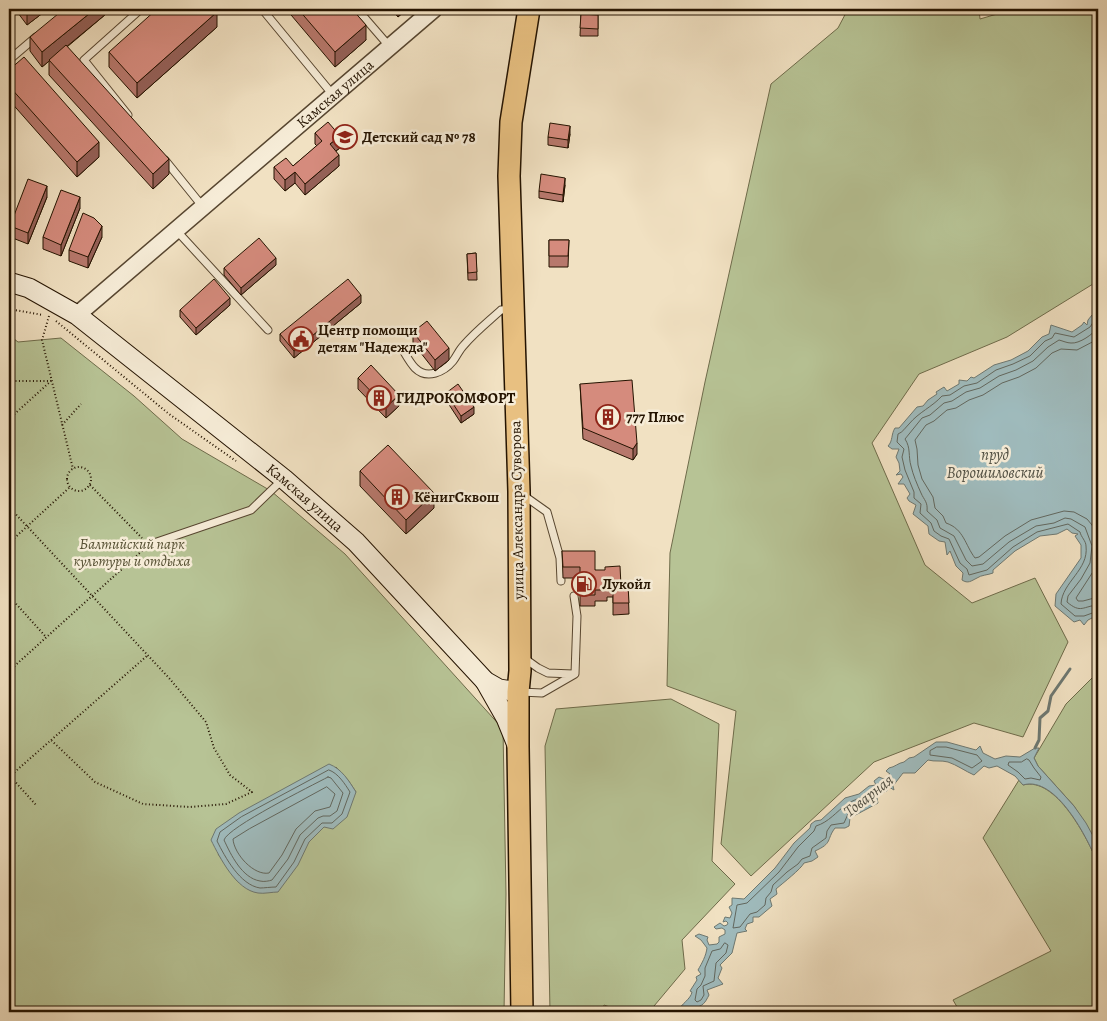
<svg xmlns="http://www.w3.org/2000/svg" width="1107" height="1021" font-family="Alegreya,serif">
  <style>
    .green { fill: #b7c395; stroke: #6e6b4a; fill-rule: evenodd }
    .water { fill: #9fbbbd; stroke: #6e7871 }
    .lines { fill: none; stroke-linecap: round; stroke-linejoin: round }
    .shore { stroke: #62675e; stroke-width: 1 }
    .stream { stroke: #6e7871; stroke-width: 3 }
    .service-casing { stroke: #574630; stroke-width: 9 }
    .tertiary-casing { stroke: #574630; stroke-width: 19 }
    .secondary-casing { stroke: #241300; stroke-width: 21 }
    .primary-casing { stroke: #241300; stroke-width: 24 }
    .path { stroke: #241300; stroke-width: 2; stroke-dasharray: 1 2.5; stroke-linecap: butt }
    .service { stroke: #f6ecd7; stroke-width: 7 }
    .tertiary { stroke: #f6ecd7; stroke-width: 16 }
    .secondary { stroke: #f6ecd7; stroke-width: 19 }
    .primary { stroke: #e8c081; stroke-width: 21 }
    .wall { fill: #b7786c; stroke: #241300 }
    .shaded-wall { fill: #956158; stroke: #241300 }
    .building { fill: #d58b7d; stroke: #241300 }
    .labels { text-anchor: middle; stroke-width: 5; stroke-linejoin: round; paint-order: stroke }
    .street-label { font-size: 15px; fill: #241300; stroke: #f6ecd7 }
    .poi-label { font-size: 15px; font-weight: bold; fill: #241300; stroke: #f6ecd7; text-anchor: start }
    .park-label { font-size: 15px; font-style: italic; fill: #575134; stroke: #f6ecd7 }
    .water-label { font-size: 16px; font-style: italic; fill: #4f4e42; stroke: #f6ecd7 }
  </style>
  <rect width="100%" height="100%" fill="#f1e1c2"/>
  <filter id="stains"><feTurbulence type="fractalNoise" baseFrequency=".004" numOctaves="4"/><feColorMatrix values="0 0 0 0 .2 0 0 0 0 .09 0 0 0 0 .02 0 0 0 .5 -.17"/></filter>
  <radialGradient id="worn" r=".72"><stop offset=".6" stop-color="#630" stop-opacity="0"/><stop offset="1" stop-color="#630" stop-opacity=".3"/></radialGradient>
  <path class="green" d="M848,9H979L980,19L1014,9H1098V277L1093,284L1007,337L919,374L872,443L925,565L972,603L1035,578L1068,642L1023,737L974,723L874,762L751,876L721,844L736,711L667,686L670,553L705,382L771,84L838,28Z
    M9,335L18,342L61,338L134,396L182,439L271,491L345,554L503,729L506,894L504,1012H9ZM336,767L348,780L356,792L309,842L237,881L218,854Z
    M1098,672V845L1074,806L1038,766L1034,758L1066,704Z
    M671,699L719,724L712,861L735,884L682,940L685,969L649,1012H623L604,1005L601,1012H550L545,746L556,709Z
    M1019,780L1023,785C1056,776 1088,839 1098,864V1012H960L953,1000L1051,951L983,838Z"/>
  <path class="water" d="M1094,312L1098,314V615L1088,620L1084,625L1080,620L1074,622L1055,606L1056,594L1081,558V545L1075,536L1078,534L1072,533L1067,529L1057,534L1040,536L1015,551L993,570V573C988,575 981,575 977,578C971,581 968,584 962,580L963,573L956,566L950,551L947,555L945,542L939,541L929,534L928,526L913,514L916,505L909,501L907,498L910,494L904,484H898L903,477L901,474L896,475L900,471L899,463L896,457L899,449H892L888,446C893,441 891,434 895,428H899L917,407L923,406L928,400L937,394L936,392L944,387L947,391L959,384V380L967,381L971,377L974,378L994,365L1011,360L1028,351L1042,337L1049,334L1051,325L1072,332L1082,325L1084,322L1087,325L1088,320L1092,315L1095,316Z
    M936,742H947L976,750L980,746L983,753L995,759L1006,756L1020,757L1035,748H1039L1034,758L1038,766L1074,806L1086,823L1098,845V864C1088,839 1056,775 1023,785L1015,776L997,766L989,768L984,766L974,775C965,771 957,765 948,762C941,760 935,762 928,760L915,773H903L893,786L894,790L889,787L887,791L881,793L877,798L878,803L850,818L849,826L845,828H835C826,840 833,843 815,851L818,857L812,861L804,863C801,869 783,883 776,889L777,894L770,899L772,906L759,917H753V922L747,924L745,929L747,931L737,933L732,953L720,965L722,968L718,978L723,984L707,990L709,995C705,1003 703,1006 694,1008L693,1012H677C681,1004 691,999 692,992L690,991L697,980L696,977L701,974L698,970C702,963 706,956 707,948L701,940L695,936L699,934L708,937L707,940L709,945L717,944L719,942V937L725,934V930L722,928L716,929L714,927L720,923L724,926L727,925L728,923L726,921L723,922L725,917L730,918L732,913L729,907L732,905V898L744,899L775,868L794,843L810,828L811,824L815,821L821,820L845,798L859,794L869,786L876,785L874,781L879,777L884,779L890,774L886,771L889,768C895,767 898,763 904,762L909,758L914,757Z
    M329,764C342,769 349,781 356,792L347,817L333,829L324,827L309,842L298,865L278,892C272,892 264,894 258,893C236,890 220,858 211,840L216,829L239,813Z"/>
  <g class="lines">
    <path class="shore" d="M1098,319L1094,321L1090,327L1074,337L1055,333L1052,338L1045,341L1030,356L1013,364L996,370L977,383L964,386L950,395L942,396C932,407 919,412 909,424C905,428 903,432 898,434L897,442L904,449L902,457L905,470L914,492V498L921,504L920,513L931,523L934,531L941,536L949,539L960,563L967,569L969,575L987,570L1013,547L1037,532L1068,524L1080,532C1081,537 1086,541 1086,546C1089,570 1062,582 1061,604L1075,616H1084L1098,611
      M1098,327C1094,334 1079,344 1071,343C1067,343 1063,341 1059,340L1048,347L1033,361L1016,370L999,376L980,388L966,392L952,401L944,403L930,415L922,418L905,439C911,448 908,456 911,466C913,475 917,484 921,493C924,500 928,502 927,511L937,520L940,528L954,536L966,560L972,566L983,564L1009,542L1036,526L1054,523L1065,518L1071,519L1085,527L1092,546L1090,563L1081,579L1068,596L1067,602C1081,614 1083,606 1098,605
      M1098,339L1077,350L1061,349L1052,353L1036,368L1019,377L1002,383L983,395L969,400L956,408L947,410L934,421L926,425L915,440L917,449L918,465L922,479L933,497L935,508L943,516L946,523C964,529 965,545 975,558L979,557L1005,536L1031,520L1064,511L1074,512L1087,519L1092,525L1098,538
      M1098,564L1076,598L1078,601H1083L1098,597
      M937,747H946L977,755L982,761L972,768L952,758L930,755V751Z
      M1027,759L1029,760L1034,768L1041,777L1040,780L1031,778L1025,779L1018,772L1008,765L1009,762H1021Z
      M329,770C338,773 345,784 350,792L342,814L332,823H322L305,839L294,862L276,887C271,887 264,888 260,888C240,885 225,857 217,841L220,832L241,817Z
      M328,777L331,778L343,793L337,811L330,816H323L318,818L300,835L288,859L272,880C269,881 264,882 260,881C242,878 231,855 224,840C228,827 311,786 328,777Z
      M327,787L335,794L330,807L315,811L296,829L282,855L269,873C254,876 234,854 233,839L249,829Z
      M869,794L873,795L872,800L848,814L844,823L831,825L827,831L826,838L812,848L810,856L802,859L798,864L787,872L773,885L771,892L766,898L765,905L757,912L750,914L740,927L733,928L737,905L747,903L779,872L798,847L814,831L816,826C829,822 836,812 847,804C851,801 863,797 869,794Z
      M725,943L728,945L726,953L716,963L714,981L703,986L704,995L701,1000L697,1002L695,1000L697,989L701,985L705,976V968L712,951L720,949Z"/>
    <path class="stream" d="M1035,748L1039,740L1040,718L1048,711L1051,696L1070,669"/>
    <defs>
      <path id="service" d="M262,9L333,95
        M357,9L389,46
        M9,60L36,37
        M128,115L84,60L141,9
        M165,160L203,207
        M176,230L268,330
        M404,352C407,357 411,364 415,368C427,380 444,372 453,361C457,356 459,350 464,345C475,332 489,321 501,310L512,309
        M523,495L547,512L560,558L561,581
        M148,545L251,510L282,480
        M524,658L538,668L548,673L573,674
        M521,692L542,693L575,674L577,616L574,596"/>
      <g id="tertiary">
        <path id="s1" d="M77,315L434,9"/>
      </g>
      <g id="secondary">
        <path id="s2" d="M9,282L29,288L77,315L284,479L356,542L485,681L499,689L518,692"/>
        <path d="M485,681L506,718L517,745"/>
      </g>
      <path id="primary" d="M522,1012L518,747V692L520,671L519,491L509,176L511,122L529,9"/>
    </defs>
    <use href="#service" class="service-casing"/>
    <use href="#tertiary" class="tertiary-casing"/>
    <use href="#secondary" class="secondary-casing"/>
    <use href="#primary" class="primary-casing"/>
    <path class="path" d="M9,309L43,315
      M49,316L42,340L73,469
      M56,321L169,414L236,461
      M9,374L13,381H51
      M9,419L51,381
      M62,425L81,404
      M67 479a12 12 0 1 1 24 0a12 12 0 1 1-24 0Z
      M90,485L142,538
      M9,507L169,678L206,722L214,748L230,775L252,792L226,804L190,807L143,804L95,782L51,740
      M9,543L70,487
      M9,596L46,637
      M9,671L143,550
      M9,775L37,806
      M9,777L148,655"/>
    <use href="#service" class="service"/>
    <use href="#tertiary" class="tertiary"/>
    <use href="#secondary" class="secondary"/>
    <use href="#primary" class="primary"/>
  </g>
  <path class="wall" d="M15,9H48L27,25Z
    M112,9L67,47L169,174L153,189L49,75V61L42,67L30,51V37Z
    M286,9H352L366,40L335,67Z
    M391,9H407L398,17Z
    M581,14L598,15V36H580Z
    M217,27L137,98L109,67V52Z
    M9,70L99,157L77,177L9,100Z
    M315,133L340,148L336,151L339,166L305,195L295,183L285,191L274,179V167L293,166L317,146L315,144Z
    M570,134L568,148L548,145V137Z
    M565,185L563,202L539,198V191Z
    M47,197L28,244L10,237V226Z
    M80,208L61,256L43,249V237Z
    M102,237L88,268L69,261V250Z
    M549,240H569L568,267H549Z
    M476,253L477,280H468L467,254Z
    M276,265L241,295L224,275V268Z
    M361,303L294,358L280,341V334Z
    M230,305L196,335L180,317V310Z
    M413,332L449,360L435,371L413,343Z
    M358,378L399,406L386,418L358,389Z
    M580,384L637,454L633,460L583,439Z
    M446,393L474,414L461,423L446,400Z
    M360,471L434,508L406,534L360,486Z
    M562,551L595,570L621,586L628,585L629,614L613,615V597H607V601H595V606H580V578H563Z"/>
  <path class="shaded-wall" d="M28,9H48L27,25V10Z
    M95,9H112L42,67V52Z
    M398,9H407L398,17Z
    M217,12V27L137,98V83Z
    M366,25V40L335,67V52Z
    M570,126V134L568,148V140Z
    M340,136V148L330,155V144Z
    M99,142V157L77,177V162Z
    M339,155V166L305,195V184Z
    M169,159V174L153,189V174Z
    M295,172V183L285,191V180Z
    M13,173V184L9,196V185Z
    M565,178V185L563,202V195Z
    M47,186V197L28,244V233Z
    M80,197V208L61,256V245Z
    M102,226V237L88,268V257Z
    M276,258V265L241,295V288Z
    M361,295V303L294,358V351Z
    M230,298V305L196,335V328Z
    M449,348V360L435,371V360Z
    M399,395V406L386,418V407Z
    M474,407V414L461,423V416Z
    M637,443V454L633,460V449Z
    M434,493V508L406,534V520Z"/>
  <path class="building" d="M64,9H95L42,52L30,37Z
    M157,9H214L217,12L137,83L109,52Z
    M298,9H352L366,25L335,52Z
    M581,14L598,15V29L580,28Z
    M66,45L169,159L153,174L49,60Z
    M24,57L99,142L77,162L9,86V70Z
    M328,122L340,136L330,144L339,155L305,184L295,172L285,180L274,167L286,158L293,166L322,141L315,133Z
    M550,123L570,126L568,140L548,137Z
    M9,171L13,173L9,185Z
    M541,174L565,178L563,195L539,191Z
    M28,179L47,186L28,233L10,226Z
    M61,190L80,197L61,245L43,237Z
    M83,213L94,218L102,226L88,257L69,250Z
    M259,238L276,258L241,288L224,268Z
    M549,240H569L568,256H549Z
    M476,253L477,272L468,273L467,254Z
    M214,279L230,298L196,328L180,310Z
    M348,279L361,295L294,351L280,334Z
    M427,321L449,348L435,360L413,332Z
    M371,365L399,395L386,407L358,378Z
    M632,380L637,443L633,449L583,428L580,384Z
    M458,384L474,407L461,416L446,393Z
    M388,445L434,493L406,520L360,471Z
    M562,551H595V570H605V567L620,566L621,586L628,585L629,603H613V586H607V590H595V595H580V567H563Z"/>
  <defs>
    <symbol id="school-ring" viewBox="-11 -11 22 22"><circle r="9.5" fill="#f6ecd7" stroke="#8f2418" stroke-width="1.5"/><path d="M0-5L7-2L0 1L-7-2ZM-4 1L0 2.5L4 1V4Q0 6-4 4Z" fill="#8f2418"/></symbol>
    <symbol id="civic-ring" viewBox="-11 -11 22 22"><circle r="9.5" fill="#f6ecd7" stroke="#8f2418" stroke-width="1.5"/><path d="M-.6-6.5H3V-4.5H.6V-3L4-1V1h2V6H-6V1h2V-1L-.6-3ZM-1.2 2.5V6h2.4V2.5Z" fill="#8f2418"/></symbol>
    <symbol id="building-ring" viewBox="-11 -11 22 22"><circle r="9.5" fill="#f6ecd7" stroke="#8f2418" stroke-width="1.5"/><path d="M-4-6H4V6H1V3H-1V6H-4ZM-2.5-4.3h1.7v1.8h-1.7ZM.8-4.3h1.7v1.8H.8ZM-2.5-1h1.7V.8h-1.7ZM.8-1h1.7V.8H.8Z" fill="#8f2418"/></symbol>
    <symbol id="fuel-ring" viewBox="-11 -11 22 22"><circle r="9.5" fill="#f6ecd7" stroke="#8f2418" stroke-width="1.5"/><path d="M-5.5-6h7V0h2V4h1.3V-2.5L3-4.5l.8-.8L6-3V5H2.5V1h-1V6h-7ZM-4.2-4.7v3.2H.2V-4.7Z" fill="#8f2418"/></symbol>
  </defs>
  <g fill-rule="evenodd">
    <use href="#school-ring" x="331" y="123" width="28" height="28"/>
    <use href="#civic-ring" x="287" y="325" width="28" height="28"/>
    <use href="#building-ring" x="365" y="384" width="28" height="28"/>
    <use href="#building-ring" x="594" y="403" width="28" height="28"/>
    <use href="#building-ring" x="383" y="483" width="28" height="28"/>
    <use href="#fuel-ring" x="570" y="570" width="28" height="28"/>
  </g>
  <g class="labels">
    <g class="street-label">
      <text dy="5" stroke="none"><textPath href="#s1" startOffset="340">Камская улица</textPath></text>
      <text dy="5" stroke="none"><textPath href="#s2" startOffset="368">Камская улица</textPath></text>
      <text transform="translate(517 510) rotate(-91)" y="5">улица Александра Суворова</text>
    </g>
    <g class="poi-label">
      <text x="362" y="142">Детский сад № 78</text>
      <text x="318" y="335">Центр помощи<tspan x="318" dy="17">детям "Надежда"</tspan></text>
      <text x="396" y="403">ГИДРОКОМФОРТ</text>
      <text x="626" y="422">777 Плюс</text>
      <text x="414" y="502">КёнигСквош</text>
      <text x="602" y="589">Лукойл</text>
    </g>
    <g class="park-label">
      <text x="132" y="549">Балтийский парк<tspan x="132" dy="17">культуры и отдыха</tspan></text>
    </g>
    <g class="water-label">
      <text x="995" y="460">пруд<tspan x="995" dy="18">Ворошиловский</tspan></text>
      <text transform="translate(868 795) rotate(-38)" y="6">Товарная</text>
    </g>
  </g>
  <rect width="1107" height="1021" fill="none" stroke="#f1e1c2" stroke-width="30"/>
  <rect x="10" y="10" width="1087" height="1001" fill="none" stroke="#241300" stroke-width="2.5"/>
  <rect x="15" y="15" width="1077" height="991" fill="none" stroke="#241300"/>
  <rect width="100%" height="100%" filter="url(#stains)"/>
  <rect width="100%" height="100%" fill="url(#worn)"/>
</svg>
